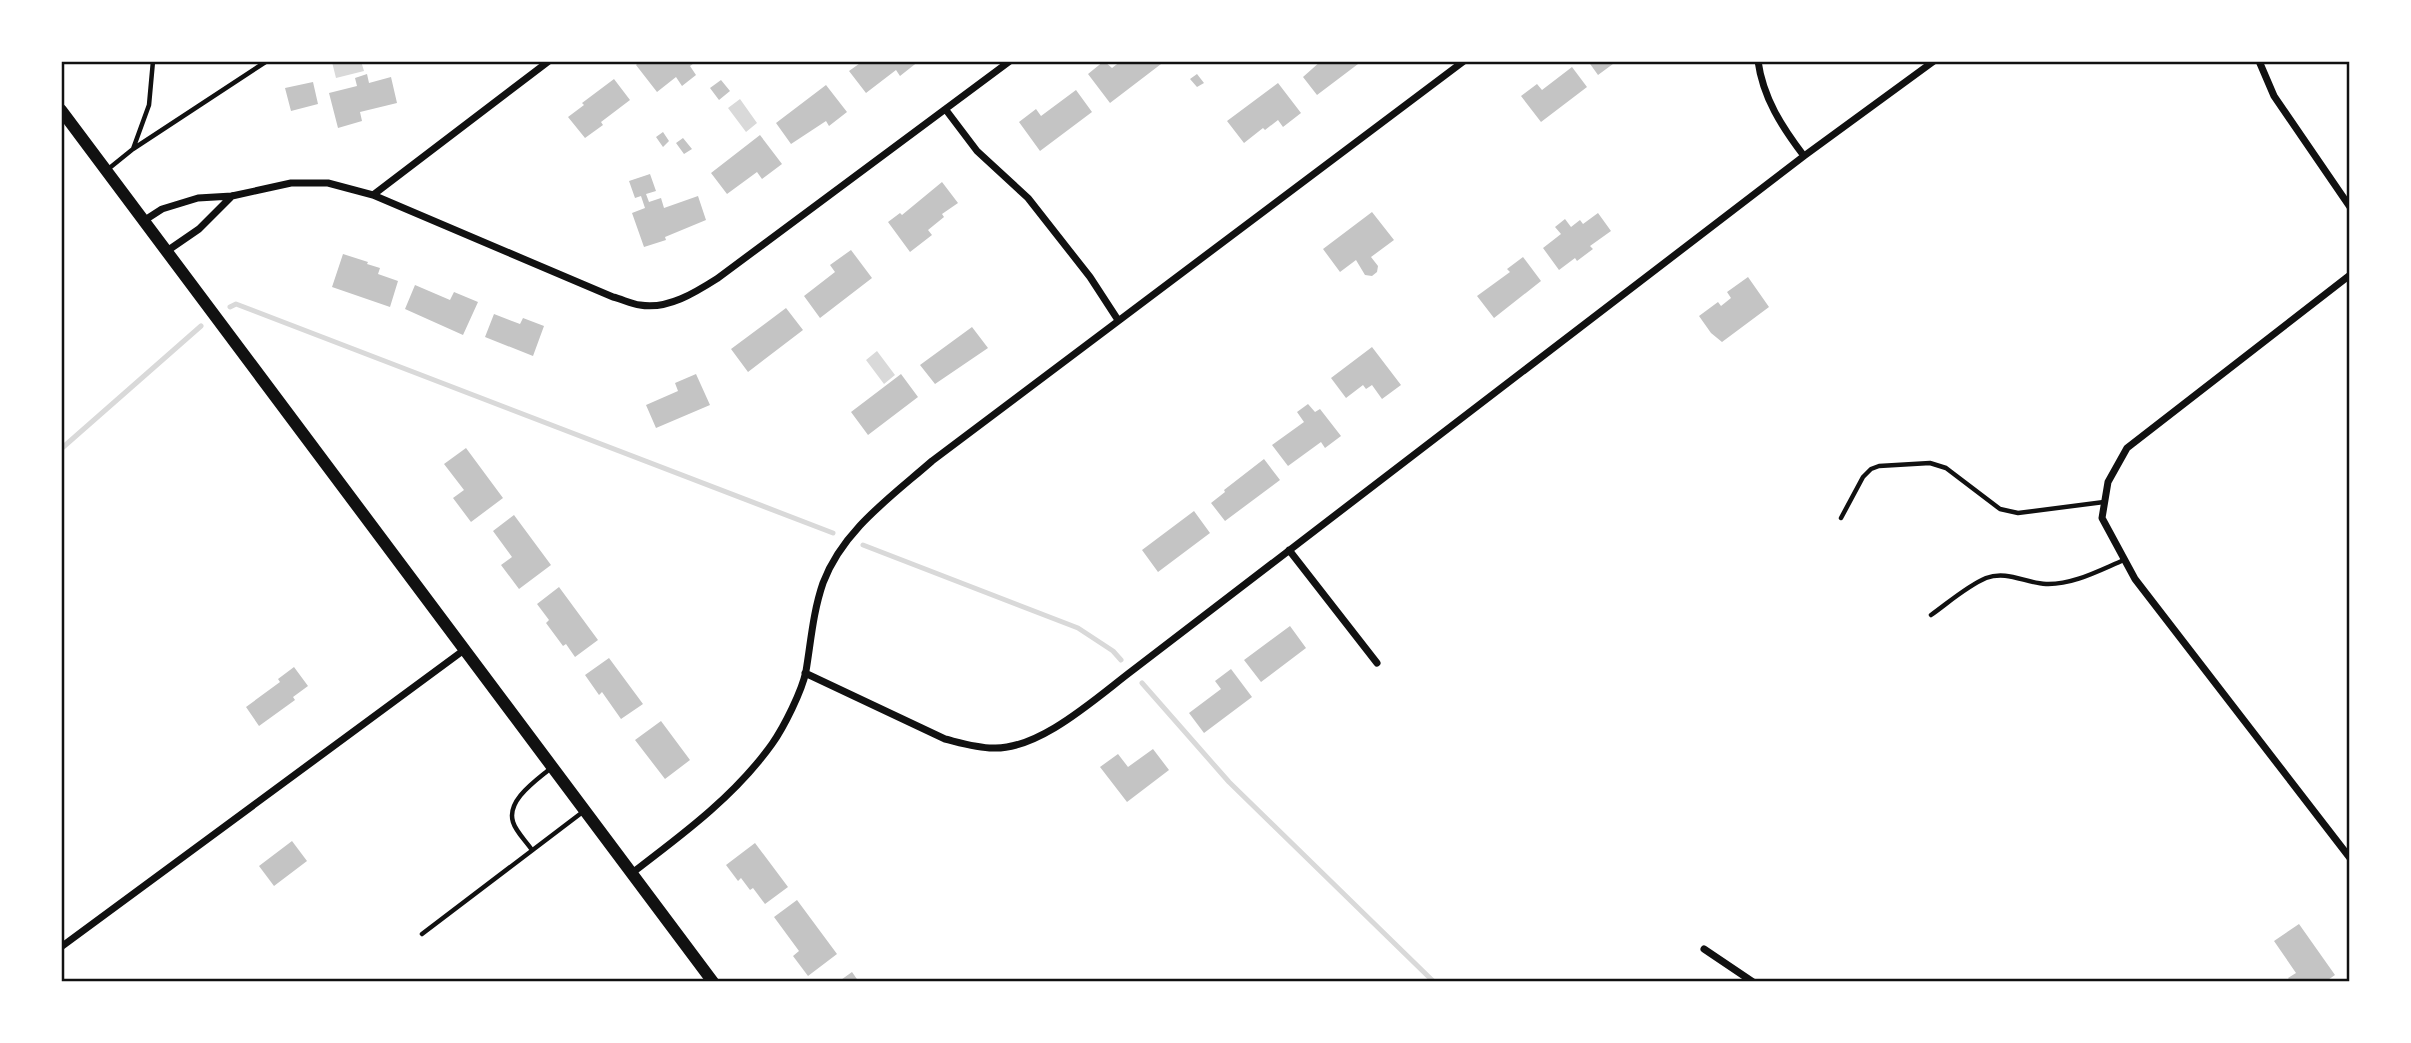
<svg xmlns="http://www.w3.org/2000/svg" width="2411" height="1043" font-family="Raleway,sans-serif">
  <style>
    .water { fill: #d9d9d9 }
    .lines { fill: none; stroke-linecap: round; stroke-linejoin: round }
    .stream { stroke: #d9d9d9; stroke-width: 5 }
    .building { fill: #c4c4c4 }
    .service { stroke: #111; stroke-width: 4.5 }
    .minor { stroke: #111; stroke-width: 7 }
    .tertiary { stroke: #111; stroke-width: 12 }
    .neatline { fill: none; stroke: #111; stroke-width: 2.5 }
  </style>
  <rect width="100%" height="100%" fill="#fff"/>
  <path class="water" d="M336,61H361L364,71L336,78L332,62Z
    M740,99L757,123L746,132L728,108Z
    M877,351L895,375L884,384L866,360Z"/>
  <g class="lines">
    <path class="stream" d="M230,307L236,304L833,533
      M61,449L201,326
      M863,545L1078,628L1113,651L1121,660
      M1142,683L1229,782L1434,982"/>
  </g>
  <path class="building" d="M640,61H697L690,66L696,75L682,86L676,77L657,92L636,65Z
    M863,61H919L900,76L896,70L866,93L849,71Z
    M1104,61L1112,68L1121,61H1165L1110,103L1088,74Z
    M1321,61H1362L1317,95L1303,77Z
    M1588,61H1617L1598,75Z
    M1572,67L1587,87L1541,122L1521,96L1537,84L1542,90Z
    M367,74L369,83L391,77L397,103L360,112L362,121L338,128L329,93L357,86L355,78Z
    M1197,74L1204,83L1197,87L1190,79Z
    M614,79L630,100L601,122L603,125L585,138L568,117L584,105L582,103Z
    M721,80L730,91L719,100L710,88Z
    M313,82L318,104L291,111L285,88Z
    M1278,83L1301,113L1283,127L1278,120L1265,130L1263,128L1244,143L1227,121Z
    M826,85L847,112L829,126L826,121L791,144L776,123Z
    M1076,90L1092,112L1040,151L1019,122L1036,109L1041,116Z
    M663,132L669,141L663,147L656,137Z
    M760,135L782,164L762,179L757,172L727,194L711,173Z
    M683,138L692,149L684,154L676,143Z
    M650,174L656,191L646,194L649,202L661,198L664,208L698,196L706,220L665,237L666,240L644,247L632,213L645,208L641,196L635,198L629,181Z
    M942,182L958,203L942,214L944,217L928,230L932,235L910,252L888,222L900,213L902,215Z
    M1372,212L1394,240L1371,257L1378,266L1377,272L1372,276L1365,275L1356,260L1340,272L1323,249Z
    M1598,213L1611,231L1590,246L1593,249L1577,261L1575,258L1559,270L1543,248L1561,234L1555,227L1565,219L1571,227L1580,220L1583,224Z
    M851,250L872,278L820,318L804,296L835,272L830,265Z
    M343,254L368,262L367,264L380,268L378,274L398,281L390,307L332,287Z
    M1523,257L1541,281L1494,318L1477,296L1510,272L1507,269Z
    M1748,277L1769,307L1722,342L1711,333L1699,316L1718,302L1721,306L1731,298L1727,292Z
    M415,285L450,300L454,292L478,302L463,335L405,309Z
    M786,308L803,330L748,372L731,349Z
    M494,314L520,324L523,318L544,326L533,356L485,337Z
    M972,327L988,348L935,384L920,365Z
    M1372,347L1401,385L1382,399L1372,385L1366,389L1363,385L1346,398L1331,378Z
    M696,374L710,405L656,428L646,405L678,391L675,383Z
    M901,374L918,397L868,435L851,412Z
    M1308,404L1315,412L1320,409L1341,436L1325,448L1321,442L1288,466L1272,445L1304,422L1297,412Z
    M466,448L503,498L471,522L453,498L464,490L444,464Z
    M1264,459L1280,480L1225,521L1211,503L1225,492L1224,490Z
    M1194,511L1210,533L1158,572L1142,550Z
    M514,515L551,565L519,589L501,565L512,557L493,531Z
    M559,587L598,640L575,657L566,644L563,646L546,623L549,620L537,604Z
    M1290,626L1306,648L1261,682L1244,660Z
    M609,658L643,704L621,719L602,692L599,695L585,675Z
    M294,667L308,686L293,697L295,700L259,726L246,707L280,682L278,679Z
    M1231,669L1252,697L1204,733L1189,713L1221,689L1215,681Z
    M661,721L690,760L665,779L635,740Z
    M1153,749L1169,770L1127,802L1100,767L1118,754L1128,767Z
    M292,841L307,861L274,886L259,866Z
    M755,843L788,887L765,904L753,888L750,890L741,878L738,881L726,865Z
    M797,900L837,954L808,976L793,956L799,951L774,917Z
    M2299,924L2335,975L2325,982H2291L2288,978L2296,973L2274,941Z
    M852,972L859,982H838Z"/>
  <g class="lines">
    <path class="service" d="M133,149L267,61
      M107,170L133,149L149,105L153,61
      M1841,518L1863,477L1871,469L1879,466L1930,463L1946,468L2000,509L2018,513L2104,502
      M1931,615C1948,603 1967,586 1986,578C2007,570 2025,583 2046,584C2073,585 2100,570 2124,560
      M532,850C526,841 516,832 513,822C506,800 537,780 551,768
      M422,934L584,811"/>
    <path class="minor" d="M1758,61C1763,98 1782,127 1804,156
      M2259,61L2274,96L2350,207
      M946,110L977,151L1028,198L1090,277L1118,320
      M373,195L549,61
      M145,220L162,209L198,198L232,196L291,183H328L373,195L613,297C622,299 631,304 640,305C668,310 696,292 718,278L1010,61
      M167,251L199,229L232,196
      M2350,275L2127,448L2108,482L2102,518L2135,579L2350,858
      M1289,550L1377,663
      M805,673L945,739C961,743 977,748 993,748C1040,750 1097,697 1133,670L1804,156L1934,61
      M632,873C682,835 735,796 772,744C784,727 802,691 806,671C811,641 813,612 823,583C843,530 891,497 932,461L1464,61
      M61,947L464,650
      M1704,949L1753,982"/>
    <path class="tertiary" d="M61,110L713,982"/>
  </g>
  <rect width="2411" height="1043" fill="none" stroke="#ffffff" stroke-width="126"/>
  <rect x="63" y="63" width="2285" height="917" class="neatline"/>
</svg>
